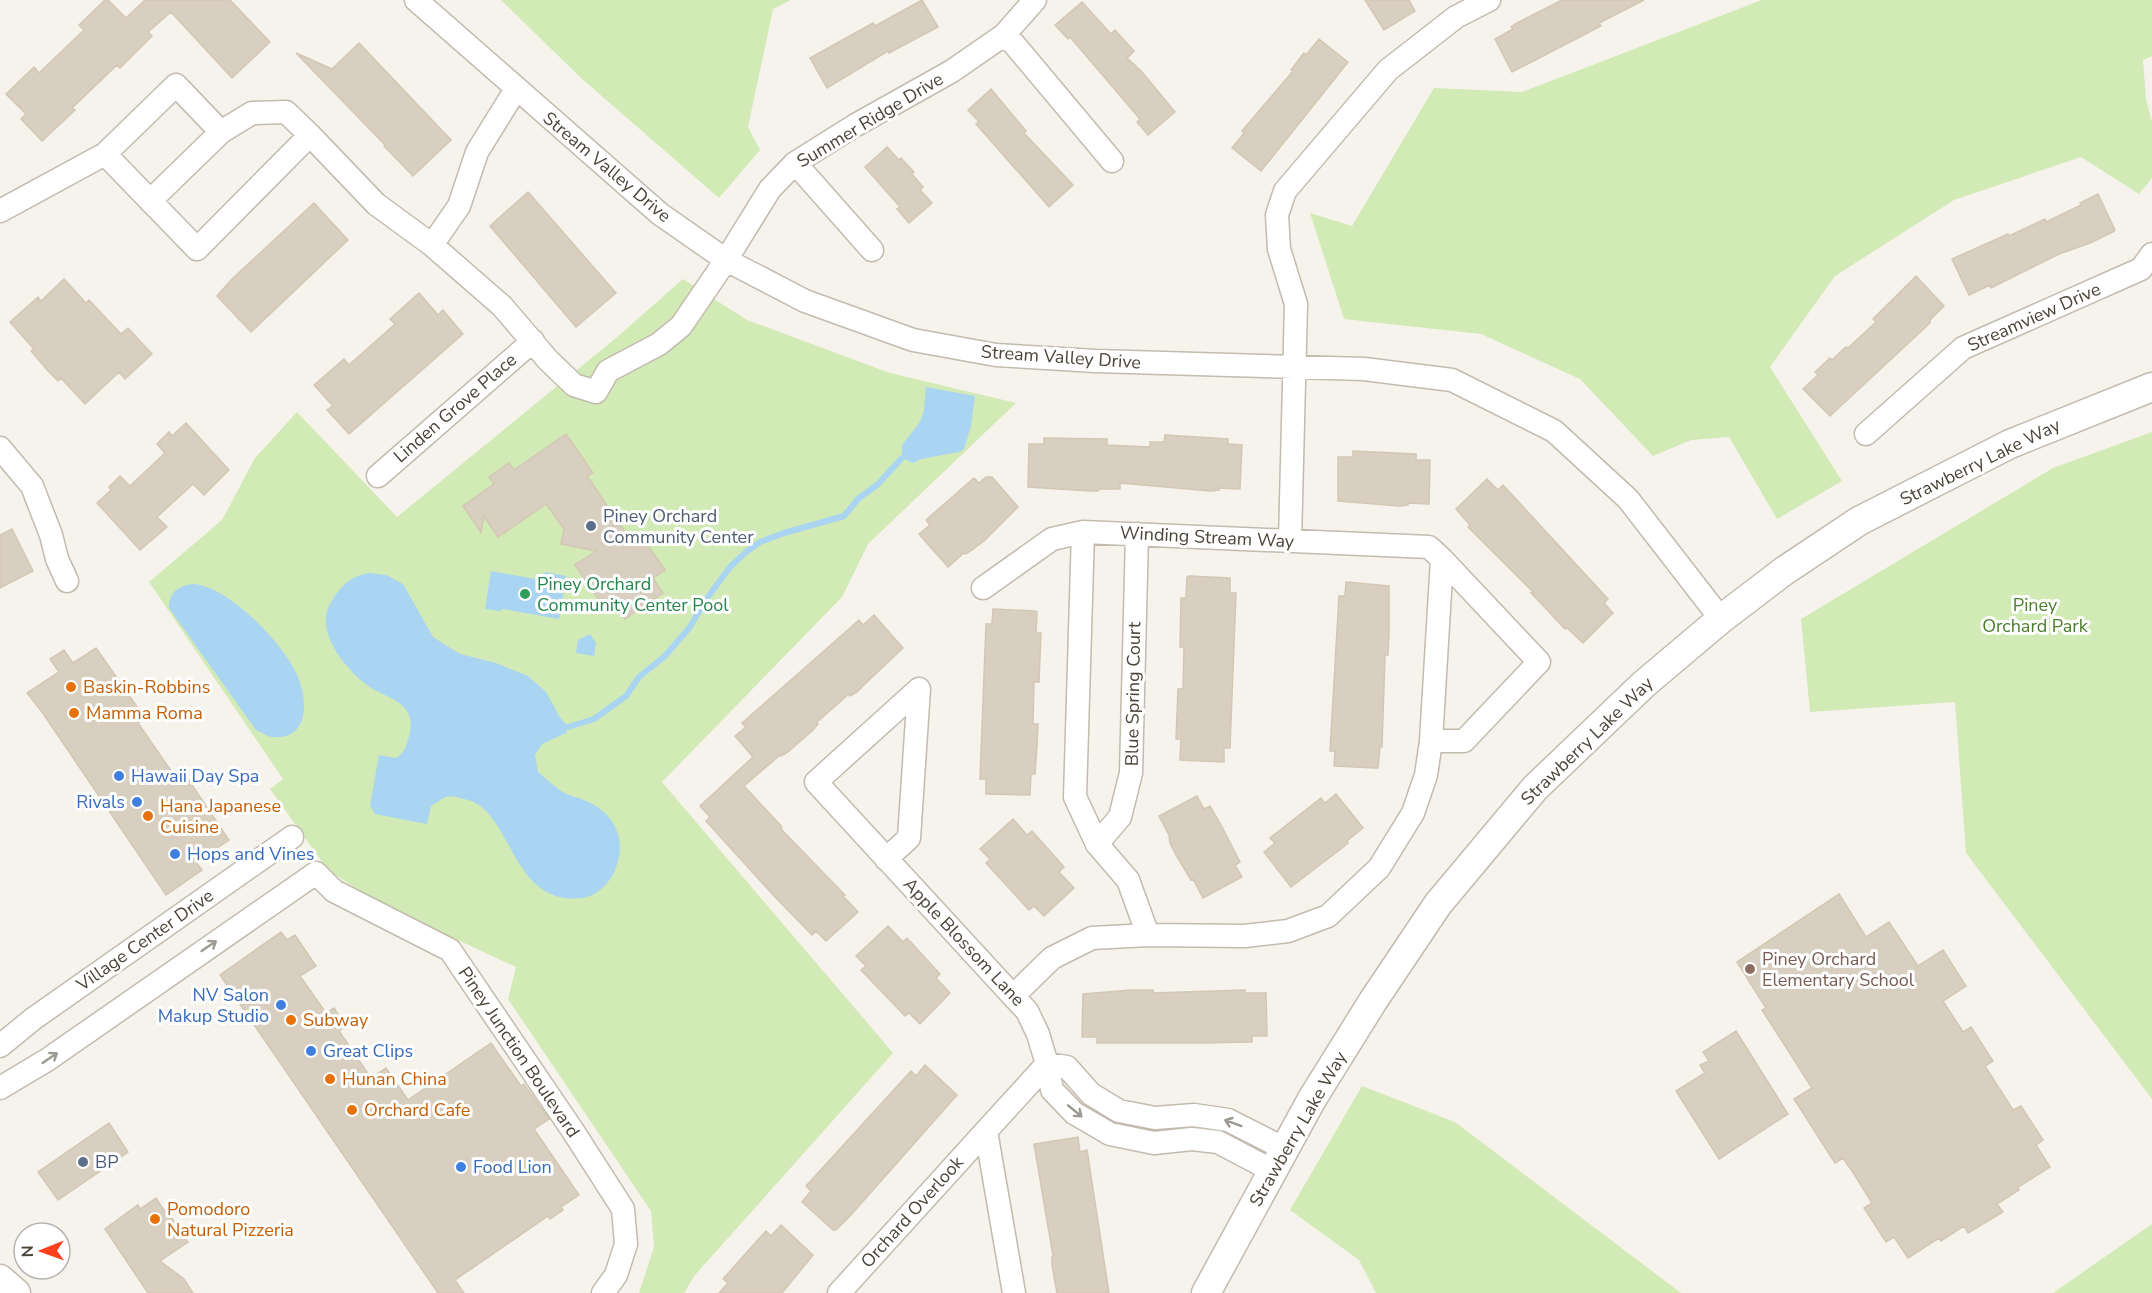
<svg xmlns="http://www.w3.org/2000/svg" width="2152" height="1293" font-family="'Nunito Sans',sans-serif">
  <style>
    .green { fill: #d2eab5 }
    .water { fill: #a9d4f2 }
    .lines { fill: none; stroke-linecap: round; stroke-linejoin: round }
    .stream { stroke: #a9d4f2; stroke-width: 6 }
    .building { fill: #d8cfc1; stroke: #d3c7b4; stroke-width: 1.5 }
    .minor-casing { stroke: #c2bbae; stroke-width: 25 }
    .tertiary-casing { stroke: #c2bbae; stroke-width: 31 }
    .minor { stroke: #fff; stroke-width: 22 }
    .tertiary { stroke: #fff; stroke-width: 28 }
    .oneway { stroke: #9c9892 }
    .service-dot { fill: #5c6f8a; stroke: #fff; stroke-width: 2 }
    .leisure-dot { fill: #2e9e5b; stroke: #fff; stroke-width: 2 }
    .food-dot { fill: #e8710a; stroke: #fff; stroke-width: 2 }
    .shop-dot { fill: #3f7fe0; stroke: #fff; stroke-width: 2 }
    .education-dot { fill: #8d6e63; stroke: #fff; stroke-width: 2 }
    .labels { text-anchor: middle; stroke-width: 6; stroke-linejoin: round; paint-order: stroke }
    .street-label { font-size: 18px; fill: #4b4439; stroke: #fff }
    .service-label { font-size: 18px; fill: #4e5e75; stroke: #fff; text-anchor: start }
    .leisure-label { font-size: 18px; fill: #27864d; stroke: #fff; text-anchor: start }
    .park-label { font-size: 18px; fill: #4a7f2a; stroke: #fff }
    .food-label { font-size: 18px; fill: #c56008; stroke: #fff; text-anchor: start }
    .shop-label { font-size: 18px; fill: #366cbe; stroke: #fff; text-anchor: start }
    .education-label { font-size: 18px; fill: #785e54; stroke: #fff; text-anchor: start }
  </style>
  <rect width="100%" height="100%" fill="#f6f3ec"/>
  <path class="green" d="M501,0H791L773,9L748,127L760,150L719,198L581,78Z
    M1762,0H2152V56L2143,60L2146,99L2152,122V178L2139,194L2081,157L1954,200L1835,276L1770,367L1842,481L1777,519L1729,437L1691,440L1653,456L1580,379L1481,334L1344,319L1310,213L1352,226L1434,88L1522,92Z
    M683,279L747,320L890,373L1016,403L868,544L842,597L662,782L893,1053L695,1275L684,1293H639L654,1247L651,1211L508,999L516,967L380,904L328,870L270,789L283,779L149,582L222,520L255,458L297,412L397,517L616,338Z
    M2152,432V1099L1966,853L1955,702L1810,712L1801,619L2053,468Z
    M1362,1086L1455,1122L1681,1293H1376L1359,1260L1290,1210Z
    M2152,1224V1293H2053Z"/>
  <path class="water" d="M926,387L975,396L971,426L964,449L959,452L921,459L913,463L902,458V445L920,422L924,410Z
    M491,571L535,579L546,572L566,576L559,619L503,609L500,611L485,609Z
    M369,573L386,575L403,584L433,637L460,654L496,663L528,676L546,692L559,716L568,727L566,733L542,744L535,755L538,772C546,778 554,787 563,792C569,796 578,797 584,800C614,812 628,839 615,870C609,884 597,896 582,898C509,907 513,807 464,799C459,798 452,795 446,797C441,799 436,803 431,806L427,824L375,814L370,806L379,755L396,758C404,753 405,749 408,740C421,698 383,700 363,682C343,665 314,630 331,602C342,585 349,577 369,573Z
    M193,584C227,585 284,644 297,675C308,699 310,740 273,737C267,737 261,732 256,730L169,608C169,592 178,586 193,584Z
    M590,634L596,643L594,656L576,653L578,640Z"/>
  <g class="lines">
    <path class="stream" d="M568,727L594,719L626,696L639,677L665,656L690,627L705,601L730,567L746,552L760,542L784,533L844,516L859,498L877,485L902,458"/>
  </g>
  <path class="building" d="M105,0H108L126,18L145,0H230L270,42L232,78L171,12L148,32L152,36L120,68L117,65L72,108L75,110L42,141L21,119L26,114L6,94L34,67L39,73L84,30L79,25Z
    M922,0L938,27L889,53L888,51L827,88L810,58L873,23L875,26Z
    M1365,0H1409L1415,11L1384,30Z
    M1562,0H1644L1599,23L1601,26L1512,72L1495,39L1513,29L1511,27L1517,23Z
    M1082,2L1111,34L1115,30L1134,51L1127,58L1142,72L1175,112L1148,135L1137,122L1140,119L1070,37L1068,39L1055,25Z
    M1319,39L1348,62L1261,171L1232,148L1244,133L1242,131L1293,71L1291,70L1304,53L1306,55Z
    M359,43L451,140L413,176L384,146L385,145L296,53L332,69Z
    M991,89L1026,131L1024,133L1073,185L1049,207L976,124L979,122L968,110Z
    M887,147L899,160L901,158L914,172L912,174L923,187L920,190L932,203L909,223L897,209L900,207L865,167Z
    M528,192L616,293L576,327L490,226Z
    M2098,194L2115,230L2113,232L2090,243L2059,254L1991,288L1990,285L1969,295L1952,259L2008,234L2009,236L2045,219L2046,222L2081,205L2080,203Z
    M314,203L348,240L251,332L217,296L231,280Z
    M1916,276L1944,306L1930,320V323L1830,416L1803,389L1818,375L1815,372L1830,358L1832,360L1846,347L1848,348L1876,322L1873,319Z
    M64,279L86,303L89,300L121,334L128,328L152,354L125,379L119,372L85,404L61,378L58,381L49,372L31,351L34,349L10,322L38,297L41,301Z
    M419,293L438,315L443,310L463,334L349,434L327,410L333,406L314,385L344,359L349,365L395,324L390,319Z
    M186,423L229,470L204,495L193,484L157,517L167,527L140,550L97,503L111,490L109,487L120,476L130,486L165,453L157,444L169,432L172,436Z
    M566,434L593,473L587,476L634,545L643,538L665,570L653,578L663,593L625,619L613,601L604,607L575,565L596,551L561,544L564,529L546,504L498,537L484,516L481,532L463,506L494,484L489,477L509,463L514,470Z
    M1165,435L1228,439V444L1242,445L1240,489L1219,488V490L1211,491L1120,483V489H1099L1098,491H1091L1028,487L1029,444H1044V438L1107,439V445L1150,447V442H1164Z
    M1353,451L1416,454V460H1430L1429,504L1408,503V505L1400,506L1338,501V457H1353Z
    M986,477H992L1018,507L984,541L972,550L966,554L964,553L948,567L919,534L930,525L926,520L943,505L974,478L979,483Z
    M1487,479L1498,490L1503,485L1608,599L1604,603L1613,613L1583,643L1567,628L1565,629L1550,613L1531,593L1533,592L1468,527L1470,525L1456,509Z
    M12,529L33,571L0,588V535Z
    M1189,576L1230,578V593H1236L1230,748H1224V762L1180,760L1181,739H1176L1178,689H1183L1184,648L1180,647L1181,598H1186L1187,577Z
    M1346,582L1389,586V635L1388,655H1385L1382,747H1380L1378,768H1376L1334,766L1335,751H1330L1339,596H1345Z
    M993,609L1035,611L1037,612L1036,633H1041L1039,682H1034L1033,724H1038L1037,746L1035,774H1031L1030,795L986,794V779H980L986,624H992Z
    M874,615L903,648L867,682L857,692L850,696L849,694L817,722L818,724L813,730L788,752L781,756L780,755L744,786L782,827L781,829L845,895L843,896L858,912L826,941L816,931L812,935L776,898L706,821L710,817L700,806L753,757L735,736L746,727L742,723L859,620L863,625Z
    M96,648L145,718L138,723L178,781L186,776L229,840L196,862L202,870L166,895L42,712L27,693L59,672L50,659L64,650L73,663Z
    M1336,794L1363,828L1347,841L1348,843L1342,848L1291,887L1264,852L1275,843L1270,838L1321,798L1325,803Z
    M1197,796L1204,809L1210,806L1221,825L1240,862L1235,865L1242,877L1203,898L1193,879L1191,880L1176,855L1170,843L1169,835L1159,816Z
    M1013,819L1027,835L1032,831L1064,867L1059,872L1074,888L1044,916L1034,906L1029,910L986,863L990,859L980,849Z
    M1839,894L1866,937L1889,922L1918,966L1943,950L1966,986L1943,1001L1963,1032L1971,1027L1993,1061L1985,1066L2013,1110L2021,1106L2043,1140L2036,1145L2050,1167L2018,1187L2019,1190L1997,1204L2003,1212L1968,1233L1964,1226L1941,1241L1939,1238L1908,1258L1894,1237L1886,1242L1864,1208L1872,1203L1854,1174L1843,1158L1835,1163L1794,1099L1812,1088L1762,1010L1766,1008L1737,962Z
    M888,926L903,942L907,938L940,974L936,978L950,993L920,1024L909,1013L905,1016L861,970L866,966L856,956Z
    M281,932L287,940L295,935L316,966L300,976L326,1013L334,1008L346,1026L339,1031L371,1078L386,1068L408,1100L491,1043L521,1086L524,1084L549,1119L534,1129L579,1195L561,1207L563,1210L550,1219L548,1216L455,1280L464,1293H438L220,975Z
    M1131,990H1153V993L1245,990V993H1266L1267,1036H1252V1042L1201,1043H1097V1037H1082L1083,994Z
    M1736,1031L1788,1114L1719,1159L1676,1091L1705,1073L1700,1065L1709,1061L1703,1052Z
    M925,1065L957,1095L850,1216L836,1230H833L802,1202L811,1191L806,1186L911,1071L916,1076Z
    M109,1123L128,1152L58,1200L38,1172Z
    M1078,1137L1080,1152L1087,1150L1109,1293H1057L1052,1265V1257L1053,1256L1034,1144Z
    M156,1198L165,1212L167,1211L188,1242L160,1261L184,1279L193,1293H148L105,1229L138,1205L140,1209Z
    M781,1225L813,1255L782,1293H719L728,1283L723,1279L756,1242L766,1231L771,1236Z"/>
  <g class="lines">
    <defs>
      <path id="minor" d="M416,0L660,214L726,260L805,301L913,340L996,355L1096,361L1364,369L1452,380L1554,431L1628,499L1721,619
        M1004,35L1014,44L1112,161
        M310,135L376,204L432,245L502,306L548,360L574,385L596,392L608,371L659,344L681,326L726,260L770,189L795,163L854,126L952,71L1004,35L1035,0
        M795,163L872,250
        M150,201L221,132
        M0,211L105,154L176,85L221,132L252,113L286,112L310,135L197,249L105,154
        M432,245L459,206L477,152L516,89
        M1866,434L1963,348L2141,269L2152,254
        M0,448L32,486L51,535L57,559L67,581
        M378,476L533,341
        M1083,532L1075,797L1097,844L1128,880L1148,935
        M1290,541L1296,304L1279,249L1277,215L1285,191L1388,70L1456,17L1489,0
        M983,588L1052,539L1083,532L1429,547L1442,559L1431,741L1426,775L1413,813L1379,868L1328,916L1288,931L1245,936L1148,935L1092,938L1052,958L1013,996
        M1431,741H1464L1539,662L1442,559
        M1097,844L1120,817L1131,773L1137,534
        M886,859L909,838L919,689L816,782L1013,996L1027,1011L1038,1034L1047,1064L1052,1090L1074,1113L1110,1134L1154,1143L1192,1139L1218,1142L1273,1171
        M0,1046L33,1019L292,837
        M1047,1064L1067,1067L1091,1094L1119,1111L1155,1118L1194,1115L1228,1120L1285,1149
        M0,1088L47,1060L316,873L334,891L450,950L573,1131L623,1209L626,1244L616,1275L603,1293
        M839,1293L986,1131
        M1014,1293L986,1131L1047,1064"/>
      <path id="tertiary" d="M0,1279L16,1293
        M1206,1293L1312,1099L1373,1001L1438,904L1535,788L1644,684L1721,619L1784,571L1859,521L2010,444L2152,387"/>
    </defs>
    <use href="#minor" class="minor-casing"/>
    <use href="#tertiary" class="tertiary-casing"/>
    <use href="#minor" class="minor"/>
    <use href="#tertiary" class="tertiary"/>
  </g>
  <defs><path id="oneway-shaft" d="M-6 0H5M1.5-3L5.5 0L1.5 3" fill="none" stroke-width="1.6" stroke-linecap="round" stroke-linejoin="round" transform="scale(1.5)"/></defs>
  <g class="oneway">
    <use href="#oneway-shaft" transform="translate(209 946) rotate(-34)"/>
    <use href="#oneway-shaft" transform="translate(50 1058) rotate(-34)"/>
    <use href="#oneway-shaft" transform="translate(1075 1111) rotate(39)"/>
    <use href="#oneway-shaft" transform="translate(1233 1123) rotate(-160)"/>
  </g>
  <g class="service-dot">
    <circle cx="591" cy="526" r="6"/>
    <circle cx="83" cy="1162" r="6"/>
  </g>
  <circle class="leisure-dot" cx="525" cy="594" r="6"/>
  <g class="food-dot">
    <circle cx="71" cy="687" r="6"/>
    <circle cx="74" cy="713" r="6"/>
    <circle cx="148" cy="816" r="6"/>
    <circle cx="291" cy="1020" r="6"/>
    <circle cx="330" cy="1079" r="6"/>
    <circle cx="352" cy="1110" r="6"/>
    <circle cx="155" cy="1219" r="6"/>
  </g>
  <g class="shop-dot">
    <circle cx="119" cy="776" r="6"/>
    <circle cx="137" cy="802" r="6"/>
    <circle cx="175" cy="854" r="6"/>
    <circle cx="281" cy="1005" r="6"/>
    <circle cx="311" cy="1051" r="6"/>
    <circle cx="461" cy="1167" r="6"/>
  </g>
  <circle class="education-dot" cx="1750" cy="969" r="6"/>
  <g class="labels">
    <g class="street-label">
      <text transform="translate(870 120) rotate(-31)" y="6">Summer Ridge Drive</text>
      <text transform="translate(607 167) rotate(40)" y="6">Stream Valley Drive</text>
      <text transform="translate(2034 317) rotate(-24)" y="6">Streamview Drive</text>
      <text transform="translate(1061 357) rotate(4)" y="6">Stream Valley Drive</text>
      <text transform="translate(455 408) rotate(-41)" y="6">Linden Grove Place</text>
      <text transform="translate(1980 462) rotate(-26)" y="6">Strawberry Lake Way</text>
      <text transform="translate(1207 537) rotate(3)" y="6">Winding Stream Way</text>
      <text transform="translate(1133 694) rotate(-89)" y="6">Blue Spring Court</text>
      <text transform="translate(1587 741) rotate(-44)" y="6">Strawberry Lake Way</text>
      <text transform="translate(145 940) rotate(-35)" y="6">Village Center Drive</text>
      <text transform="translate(964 942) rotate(47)" y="6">Apple Blossom Lane</text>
      <text transform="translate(519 1052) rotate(56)" y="6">Piney Junction Boulevard</text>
      <text transform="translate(1298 1129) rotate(-60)" y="6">Strawberry Lake Way</text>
      <text transform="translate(912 1212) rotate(-48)" y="6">Orchard Overlook</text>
    </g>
    <g class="service-label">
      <text x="603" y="522">Piney Orchard<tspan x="603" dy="21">Community Center</tspan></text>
      <text x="95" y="1168">BP</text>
    </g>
    <g class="leisure-label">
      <text x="537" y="590">Piney Orchard<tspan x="537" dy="21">Community Center Pool</tspan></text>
    </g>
    <g class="park-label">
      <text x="2035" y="611">Piney<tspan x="2035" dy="21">Orchard Park</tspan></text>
    </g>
    <g class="food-label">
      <text x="83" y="693">Baskin-Robbins</text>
      <text x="86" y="719">Mamma Roma</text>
      <text x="160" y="812">Hana Japanese<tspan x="160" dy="21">Cuisine</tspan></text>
      <text x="303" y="1026">Subway</text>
      <text x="342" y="1085">Hunan China</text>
      <text x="364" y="1116">Orchard Cafe</text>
      <text x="167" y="1215">Pomodoro<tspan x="167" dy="21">Natural Pizzeria</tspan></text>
    </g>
    <g class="shop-label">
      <text x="131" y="782">Hawaii Day Spa</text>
      <text x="125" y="808" text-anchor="end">Rivals</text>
      <text x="187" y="860">Hops and Vines</text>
      <text x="269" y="1001" text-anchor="end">NV Salon<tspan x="269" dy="21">Makup Studio</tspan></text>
      <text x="323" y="1057">Great Clips</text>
      <text x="473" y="1173">Food Lion</text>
    </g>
    <g class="education-label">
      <text x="1762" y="965">Piney Orchard<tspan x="1762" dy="21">Elementary School</tspan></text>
    </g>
  </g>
  <g transform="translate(42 1251) rotate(269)"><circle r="28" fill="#ffffff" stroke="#b7b4b0" stroke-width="1.5"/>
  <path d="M0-4.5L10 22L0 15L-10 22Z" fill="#fc3f1d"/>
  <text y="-9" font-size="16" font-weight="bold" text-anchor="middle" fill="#4b4439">N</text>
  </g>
</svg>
